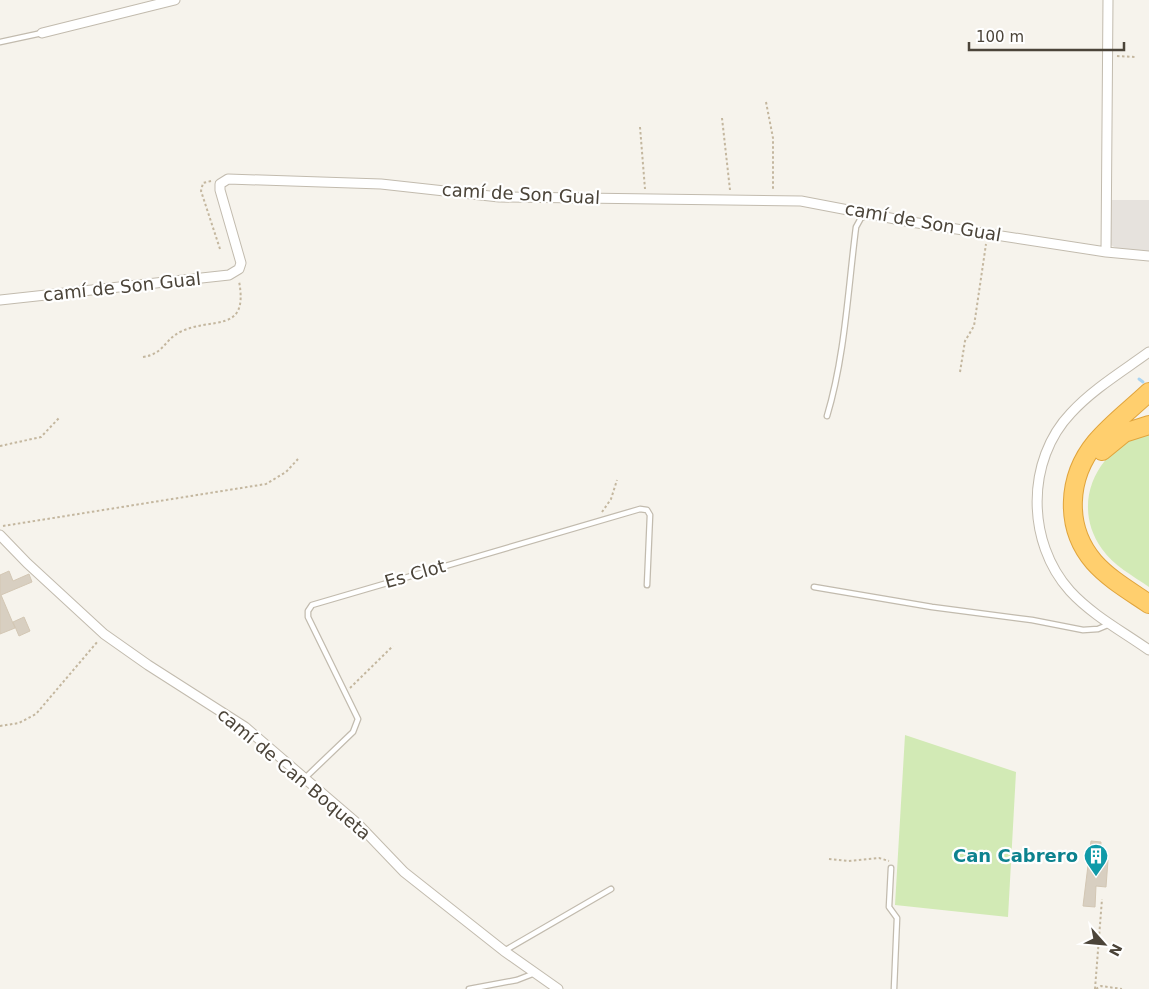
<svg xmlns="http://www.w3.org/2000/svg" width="1149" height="989" font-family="'DejaVu Sans',sans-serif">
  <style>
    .industrial { fill: #e6e2dd }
    .green { fill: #d2eab5 }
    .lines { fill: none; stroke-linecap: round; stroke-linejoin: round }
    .stream { stroke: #a9d4f2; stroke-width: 3 }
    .building { fill: #d8cfc1; stroke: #d3c7b4 }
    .lane-casing { stroke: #c2bbae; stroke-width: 7 }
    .street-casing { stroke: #c2bbae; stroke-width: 11 }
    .highway-casing { stroke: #e0a43c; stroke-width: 20 }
    .path { stroke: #c4b79f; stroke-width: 2; stroke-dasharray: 2.5 2.5; stroke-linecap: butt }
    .lane { stroke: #fff; stroke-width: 4.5 }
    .street { stroke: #fff; stroke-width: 9 }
    .highway { stroke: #ffcf6e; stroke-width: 18 }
    .labels { text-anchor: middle; stroke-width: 4.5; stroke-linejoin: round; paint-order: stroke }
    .street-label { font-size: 18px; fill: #4b4439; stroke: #fff }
    .culture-label { font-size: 18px; font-weight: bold; fill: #0d838f; stroke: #fff; text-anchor: end }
  </style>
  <rect width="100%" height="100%" fill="#f6f3ec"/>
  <path class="industrial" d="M1109,200H1149V252L1118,249L1109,244Z"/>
  <path class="green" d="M1149,433V587C1133,576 1113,565 1102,549C1069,503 1098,446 1149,433Z
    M905,735L1016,772L1008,917L895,905Z"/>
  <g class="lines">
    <path class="stream" d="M1139,379L1143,382"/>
  </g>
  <path class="building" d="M9,571L13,581L29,574L32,582L1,595L15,628L0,634V575Z
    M24,617L30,631L19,636L13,622Z
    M1091,841L1101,842L1100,859L1108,860L1106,887L1096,886L1095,907L1083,906Z"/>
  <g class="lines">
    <defs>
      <path id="lane" d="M0,42L42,33
        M827,416C845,356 848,289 856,227L861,218L867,215
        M814,587L932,607L1032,620L1083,630L1098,629L1110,624
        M305,778L353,732L358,719L308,617V611L312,605L640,509L647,510L650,515L647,585
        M891,868L889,907L897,918L894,989
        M504,951L611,889
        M469,989L517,980L535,973"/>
      <path id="street" d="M42,33L175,0
        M1106,252L1108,0
        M0,300L229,275L239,269L241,263L220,190V184L228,179L381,184L499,197L801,201L911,222L1106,252L1149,256
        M1149,352C1123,371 1093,389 1071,413C1026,460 1026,542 1070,591C1092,615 1122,631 1149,650
        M0,535L27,563L104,634L148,665L245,727L359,825L404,872L504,951L558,989"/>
      <path id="highway" d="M1149,392C1131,409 1111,424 1096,442C1067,477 1064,527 1094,562C1109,579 1130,591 1149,604
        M1102,451L1124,433L1149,425"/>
    </defs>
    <use href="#lane" class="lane-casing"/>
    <use href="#street" class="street-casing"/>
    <use href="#highway" class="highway-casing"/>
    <path class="path" d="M1117,56L1135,57
      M766,102L773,138V191
      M722,118L730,190
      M640,127L645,189
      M211,181L203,183L201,191L220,249
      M143,357C164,354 164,340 180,332C212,316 249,335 239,281
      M960,372L965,341L974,326L986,244
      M0,446L41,437L59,418
      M602,512L611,499L617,480
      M3,526L266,484L286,472L298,459
      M350,688L393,646
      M0,726L19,723L36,714L98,641
      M829,859L848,861L879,858L889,861
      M1095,989L1102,899
      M1096,989L1101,986L1122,989"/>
    <use href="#lane" class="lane"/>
    <use href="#street" class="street"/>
    <use href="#highway" class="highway"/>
  </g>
  <defs>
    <symbol id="building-pin" viewBox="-11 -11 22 30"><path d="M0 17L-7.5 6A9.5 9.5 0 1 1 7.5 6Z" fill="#0f9aa8" stroke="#fff"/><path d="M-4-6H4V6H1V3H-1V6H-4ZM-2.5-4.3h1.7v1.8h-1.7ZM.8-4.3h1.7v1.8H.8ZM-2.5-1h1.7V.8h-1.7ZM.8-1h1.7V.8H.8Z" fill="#fff"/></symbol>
  </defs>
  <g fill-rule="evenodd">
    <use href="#building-pin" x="1082" y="842" width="28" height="38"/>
  </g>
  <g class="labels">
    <g class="street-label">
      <text transform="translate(521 194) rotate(3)" y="6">camí de Son Gual</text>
      <text transform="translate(923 222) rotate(10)" y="6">camí de Son Gual</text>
      <text transform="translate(122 287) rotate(-6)" y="6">camí de Son Gual</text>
      <text transform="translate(415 574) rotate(-16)" y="6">Es Clot</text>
      <text transform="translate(294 774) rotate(40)" y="6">camí de Can Boqueta</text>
    </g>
    <g class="culture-label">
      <text x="1078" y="862">Can Cabrero</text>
    </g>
  </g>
  <g transform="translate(1104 944) rotate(117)" stroke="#ffffff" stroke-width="4" paint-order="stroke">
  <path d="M0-4L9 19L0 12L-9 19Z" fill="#4b4439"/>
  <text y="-8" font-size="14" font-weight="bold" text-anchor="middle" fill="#4b4439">N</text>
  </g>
  <path d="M969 42v8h155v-8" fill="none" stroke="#4b4439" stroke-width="2.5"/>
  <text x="976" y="42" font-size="15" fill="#4b4439" stroke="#ffffff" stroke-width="4" paint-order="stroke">100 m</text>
</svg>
